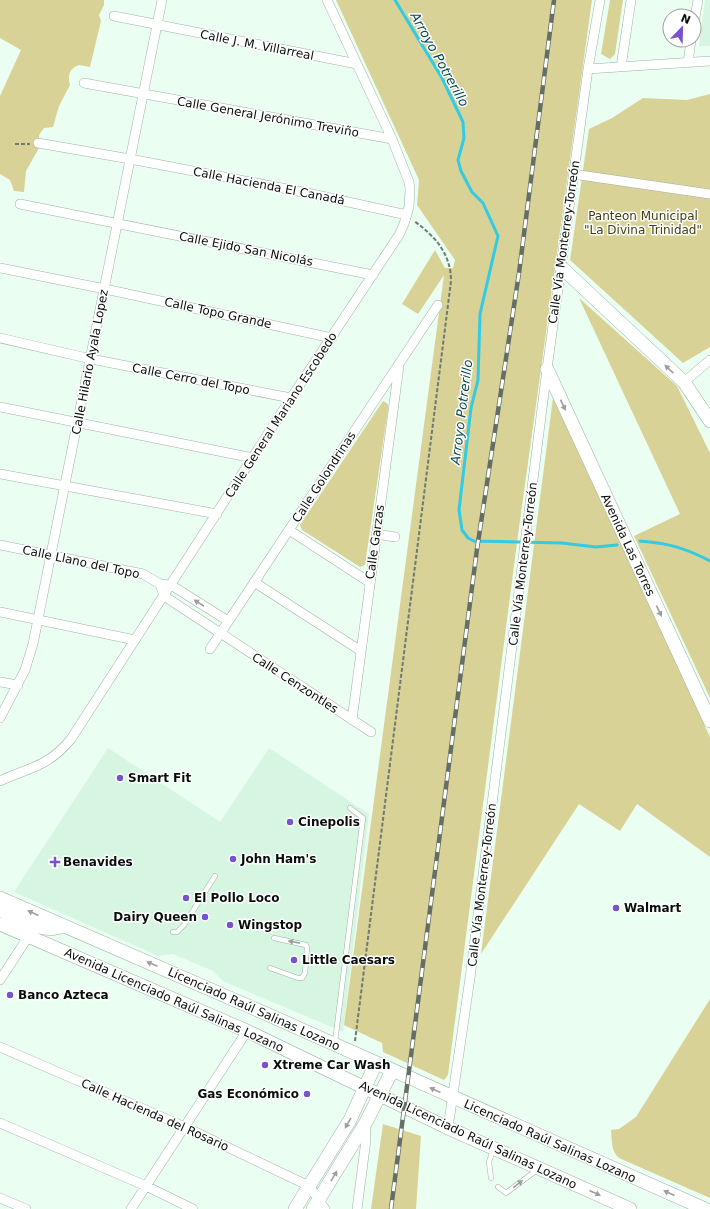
<svg xmlns="http://www.w3.org/2000/svg" width="710" height="1209" font-family="'DejaVu Sans',sans-serif">
  <style>
    .built { fill: #d7f6e2 }
    .green { fill: #d8d296 }
    .lines { fill: none; stroke-linecap: round; stroke-linejoin: round }
    .stream { stroke: #31cbe4; stroke-width: 3 }
    .lane-casing { stroke: #9cb3a5; stroke-width: 5.5 }
    .street-casing { stroke: #9cb3a5; stroke-width: 10 }
    .secondary-casing { stroke: #9cb3a5; stroke-width: 14 }
    .path { stroke: #6e7a73; stroke-width: 2; stroke-dasharray: 4 2; stroke-linecap: butt }
    .lane { stroke: #fff; stroke-width: 4.5 }
    .street { stroke: #fff; stroke-width: 9 }
    .secondary { stroke: #fff; stroke-width: 13 }
    .rail-casing { stroke: #636e67; stroke-width: 4.5 }
    .rail { stroke: #fff; stroke-width: 3; stroke-dasharray: 9; stroke-linecap: butt }
    .oneway { fill: #9c9f9d }
    .poi-dot { fill: #7754cd; stroke: #fff; stroke-width: 1.5 }
    .labels { text-anchor: middle; stroke-width: 3; stroke-linejoin: round; paint-order: stroke }
    .street-label { font-size: 12px; fill: #070e0a; stroke: #fff }
    .park-label { font-size: 12px; fill: #413d11; stroke: #fff }
    .poi-label { font-size: 12px; font-weight: bold; fill: #070e0a; stroke: #fff; text-anchor: start }
    .water-label { font-size: 13px; font-style: italic; fill: #054852; stroke: #fff }
  </style>
  <rect width="100%" height="100%" fill="#ebfef2"/>
  <path class="built" d="M705,0H710V46H699Z
    M108,748L220,822L269,748L369,814L343,1032L223,981L213,971L173,954L158,956L14,892Z"/>
  <path class="green" d="M0,0H104V5L99,15L101,21L90,67L79,65C70,68 67,75 70,85L59,106L53,127L44,128L39,135V148L26,171L24,192L14,191L10,180L0,174V96L21,50L0,38Z
    M336,0H592L518,535L448,1075L444,1080L383,1052L382,1043L344,1025L444,275L418,314L402,304L435,250L445,268H453L455,260L417,205L419,180Z
    M610,0H623L615,54L610,59L601,54Z
    M710,94V347L683,363L570,260L589,129L612,118L643,98L687,100Z
    M579,298L677,386L710,453V698L634,536L680,514Z
    M553,398L710,737V857L637,804L620,831L579,804L481,954Z
    M383,401L388,404V409L365,565L360,567L302,530L300,525Z
    M710,999V1198L619,1158C611,1151 612,1141 611,1130L619,1129L636,1117Z
    M383,1124L421,1136L416,1209H371Z"/>
  <g class="lines">
    <path class="stream" d="M395,0L442,78L463,122L464,138L458,160L461,171L472,192L483,203L498,236L480,314L478,380L471,408L459,510L462,530L468,538L474,541L562,543L596,547L617,545
      M640,541C668,543 685,548 710,561"/>
    <defs>
      <path id="lane" d="M173,932H177L184,925L215,876
        M270,968L298,978H302L305,973L307,948L306,945L274,938
        M335,1042L363,818L350,808
        M491,1178L489,1162L493,1150
        M498,1187L506,1193L537,1170"/>
      <path id="street" d="M114,16L357,64
        M694,23L698,0
        M688,63L691,40
        M621,67L631,0
        M588,69L710,61
        M84,83L392,139
        M38,143L130,159L303,192L407,215
        M573,174L710,194
        M20,204L373,275
        M0,268L105,289L332,338
        M0,338L91,359L291,398
        M684,382L710,360
        M0,407L253,458
        M0,474L217,514
        M289,530L369,582
        M376,534L395,537
        M0,545L143,574L160,584L171,585L228,621
        M254,582L361,651
        M160,584L164,596L371,732
        M0,612L135,640
        M210,649L438,305
        M0,682L18,685
        M0,718L25,670L33,644L162,0
        M352,720L399,366
        M0,781C30,767 48,767 71,739L291,398L399,235L404,224L409,207L410,189L409,182L392,139L327,0
        M0,980L28,937
        M0,1047L185,1127L309,1186L325,1209
        M0,1123L146,1186L193,1209
        M448,1128L470,978L547,369L588,69L600,0
        M0,1198L26,1209
        M131,1209L247,1031
        M357,1209L366,1140L365,1124"/>
      <path id="secondary" d="M561,267L684,382L710,421
        M547,369L710,721
        M0,898L262,1012L705,1209
        M0,910C17,917 42,934 61,927
        M0,924L247,1031L448,1128L630,1209
        M295,1209L350,1120L376,1063
        M313,1209L365,1124L392,1071"/>
    </defs>
    <use href="#lane" class="lane-casing"/>
    <use href="#street" class="street-casing"/>
    <use href="#secondary" class="secondary-casing"/>
    <path class="path" d="M15,144H30
      M355,1041L451,281C451,254 435,236 414,221"/>
    <use href="#lane" class="lane"/>
    <use href="#street" class="street"/>
    <use href="#secondary" class="secondary"/>
    <defs>
      <path id="rail" d="M391,1209L477,549L519,273L554,0"/>
    </defs>
    <use href="#rail" class="rail-casing"/>
    <use href="#rail" class="rail"/>
  </g>
  <defs><path id="oneway-solid" d="M-6-.8H1V-3.2L6.5 0L1 3.2V.8H-6Z"/></defs>
  <g class="oneway">
    <use href="#oneway-solid" transform="translate(669 369) rotate(-137)"/>
    <use href="#oneway-solid" transform="translate(563 405) rotate(65)"/>
    <use href="#oneway-solid" transform="translate(199 603) rotate(-148)"/>
    <use href="#oneway-solid" transform="translate(659 611) rotate(65)"/>
    <use href="#oneway-solid" transform="translate(33 913) rotate(-156)"/>
    <use href="#oneway-solid" transform="translate(294 942) rotate(-169)"/>
    <use href="#oneway-solid" transform="translate(152 964) rotate(-157)"/>
    <use href="#oneway-solid" transform="translate(435 1090) rotate(-156)"/>
    <use href="#oneway-solid" transform="translate(348 1123) rotate(120)"/>
    <use href="#oneway-solid" transform="translate(334 1176) rotate(-59)"/>
    <use href="#oneway-solid" transform="translate(518 1184) rotate(-37)"/>
    <use href="#oneway-solid" transform="translate(595 1193) rotate(24)"/>
    <use href="#oneway-solid" transform="translate(669 1193) rotate(-156)"/>
  </g>
  <g class="poi-dot">
    <circle cx="120" cy="778" r="4"/>
    <circle cx="290" cy="822" r="4"/>
    <circle cx="233" cy="859" r="4"/>
    <path d="M53 856h4v4h4v4h-4v4h-4v-4h-4v-4h4z"/>
    <circle cx="186" cy="898" r="4"/>
    <circle cx="616" cy="908" r="4"/>
    <circle cx="205" cy="917" r="4"/>
    <circle cx="230" cy="925" r="4"/>
    <circle cx="294" cy="960" r="4"/>
    <circle cx="10" cy="995" r="4"/>
    <circle cx="265" cy="1065" r="4"/>
    <circle cx="307" cy="1094" r="4"/>
  </g>
  <g class="labels">
    <g class="street-label">
      <text transform="translate(257 45) rotate(11)" y="4">Calle J. M. Villarreal</text>
      <text transform="translate(268 117) rotate(10)" y="4">Calle General Jerónimo Treviño</text>
      <text transform="translate(269 186) rotate(11)" y="4">Calle Hacienda El Canadá</text>
      <text transform="translate(564 242) rotate(-82)" y="4">Calle Vía Monterrey-Torreón</text>
      <text transform="translate(246 249) rotate(11)" y="4">Calle Ejido San Nicolás</text>
      <text transform="translate(218 313) rotate(12)" y="4">Calle Topo Grande</text>
      <text transform="translate(90 362) rotate(-79)" y="4">Calle Hilario Ayala Lopez</text>
      <text transform="translate(191 379) rotate(11)" y="4">Calle Cerro del Topo</text>
      <text transform="translate(281 415) rotate(-57)" y="4">Calle General Mariano Escobedo</text>
      <text transform="translate(324 477) rotate(-57)" y="4">Calle Golondrinas</text>
      <text transform="translate(375 542) rotate(-82)" y="4">Calle Garzas</text>
      <text transform="translate(628 545) rotate(65)" y="4">Avenida Las Torres</text>
      <text transform="translate(81 562) rotate(12)" y="4">Calle Llano del Topo</text>
      <text transform="translate(523 564) rotate(-83)" y="4">Calle Vía Monterrey-Torreón</text>
      <text transform="translate(295 683) rotate(33)" y="4">Calle Cenzontles</text>
      <text transform="translate(482 885) rotate(-83)" y="4">Calle Vía Monterrey-Torreón</text>
      <text transform="translate(174 1000) rotate(24)" y="4">Avenida Licenciado Raúl Salinas Lozano</text>
      <text transform="translate(254 1009) rotate(24)" y="4">Licenciado Raúl Salinas Lozano</text>
      <text transform="translate(155 1115) rotate(24)" y="4">Calle Hacienda del Rosario</text>
      <text transform="translate(468 1135) rotate(25)" y="4">Avenida Licenciado Raúl Salinas Lozano</text>
      <text transform="translate(550 1141) rotate(24)" y="4">Licenciado Raúl Salinas Lozano</text>
    </g>
    <g class="park-label">
      <text x="643" y="220">Panteon Municipal<tspan x="643" dy="14">"La Divina Trinidad"</tspan></text>
    </g>
    <g class="poi-label">
      <text x="128" y="782">Smart Fit</text>
      <text x="298" y="826">Cinepolis</text>
      <text x="241" y="863">John Ham's</text>
      <text x="63" y="866">Benavides</text>
      <text x="194" y="902">El Pollo Loco</text>
      <text x="624" y="912">Walmart</text>
      <text x="197" y="921" text-anchor="end">Dairy Queen</text>
      <text x="238" y="929">Wingstop</text>
      <text x="302" y="964">Little Caesars</text>
      <text x="18" y="999">Banco Azteca</text>
      <text x="273" y="1069">Xtreme Car Wash</text>
      <text x="299" y="1098" text-anchor="end">Gas Económico</text>
    </g>
    <g class="water-label">
      <text transform="translate(440 59) rotate(61)" y="5">Arroyo Potrerillo</text>
      <text transform="translate(461 412) rotate(-83)" y="5">Arroyo Potrerillo</text>
    </g>
  </g>
  <g transform="translate(682 28) rotate(23)"><circle r="19" fill="#ffffff" stroke="#9c9f9d"/>
  <path d="M0-3L7 15L0 10L-7 15Z" fill="#7754cd"/>
  <text y="-6" font-size="11" font-weight="bold" text-anchor="middle" fill="#070e0a">N</text>
  </g>
</svg>
